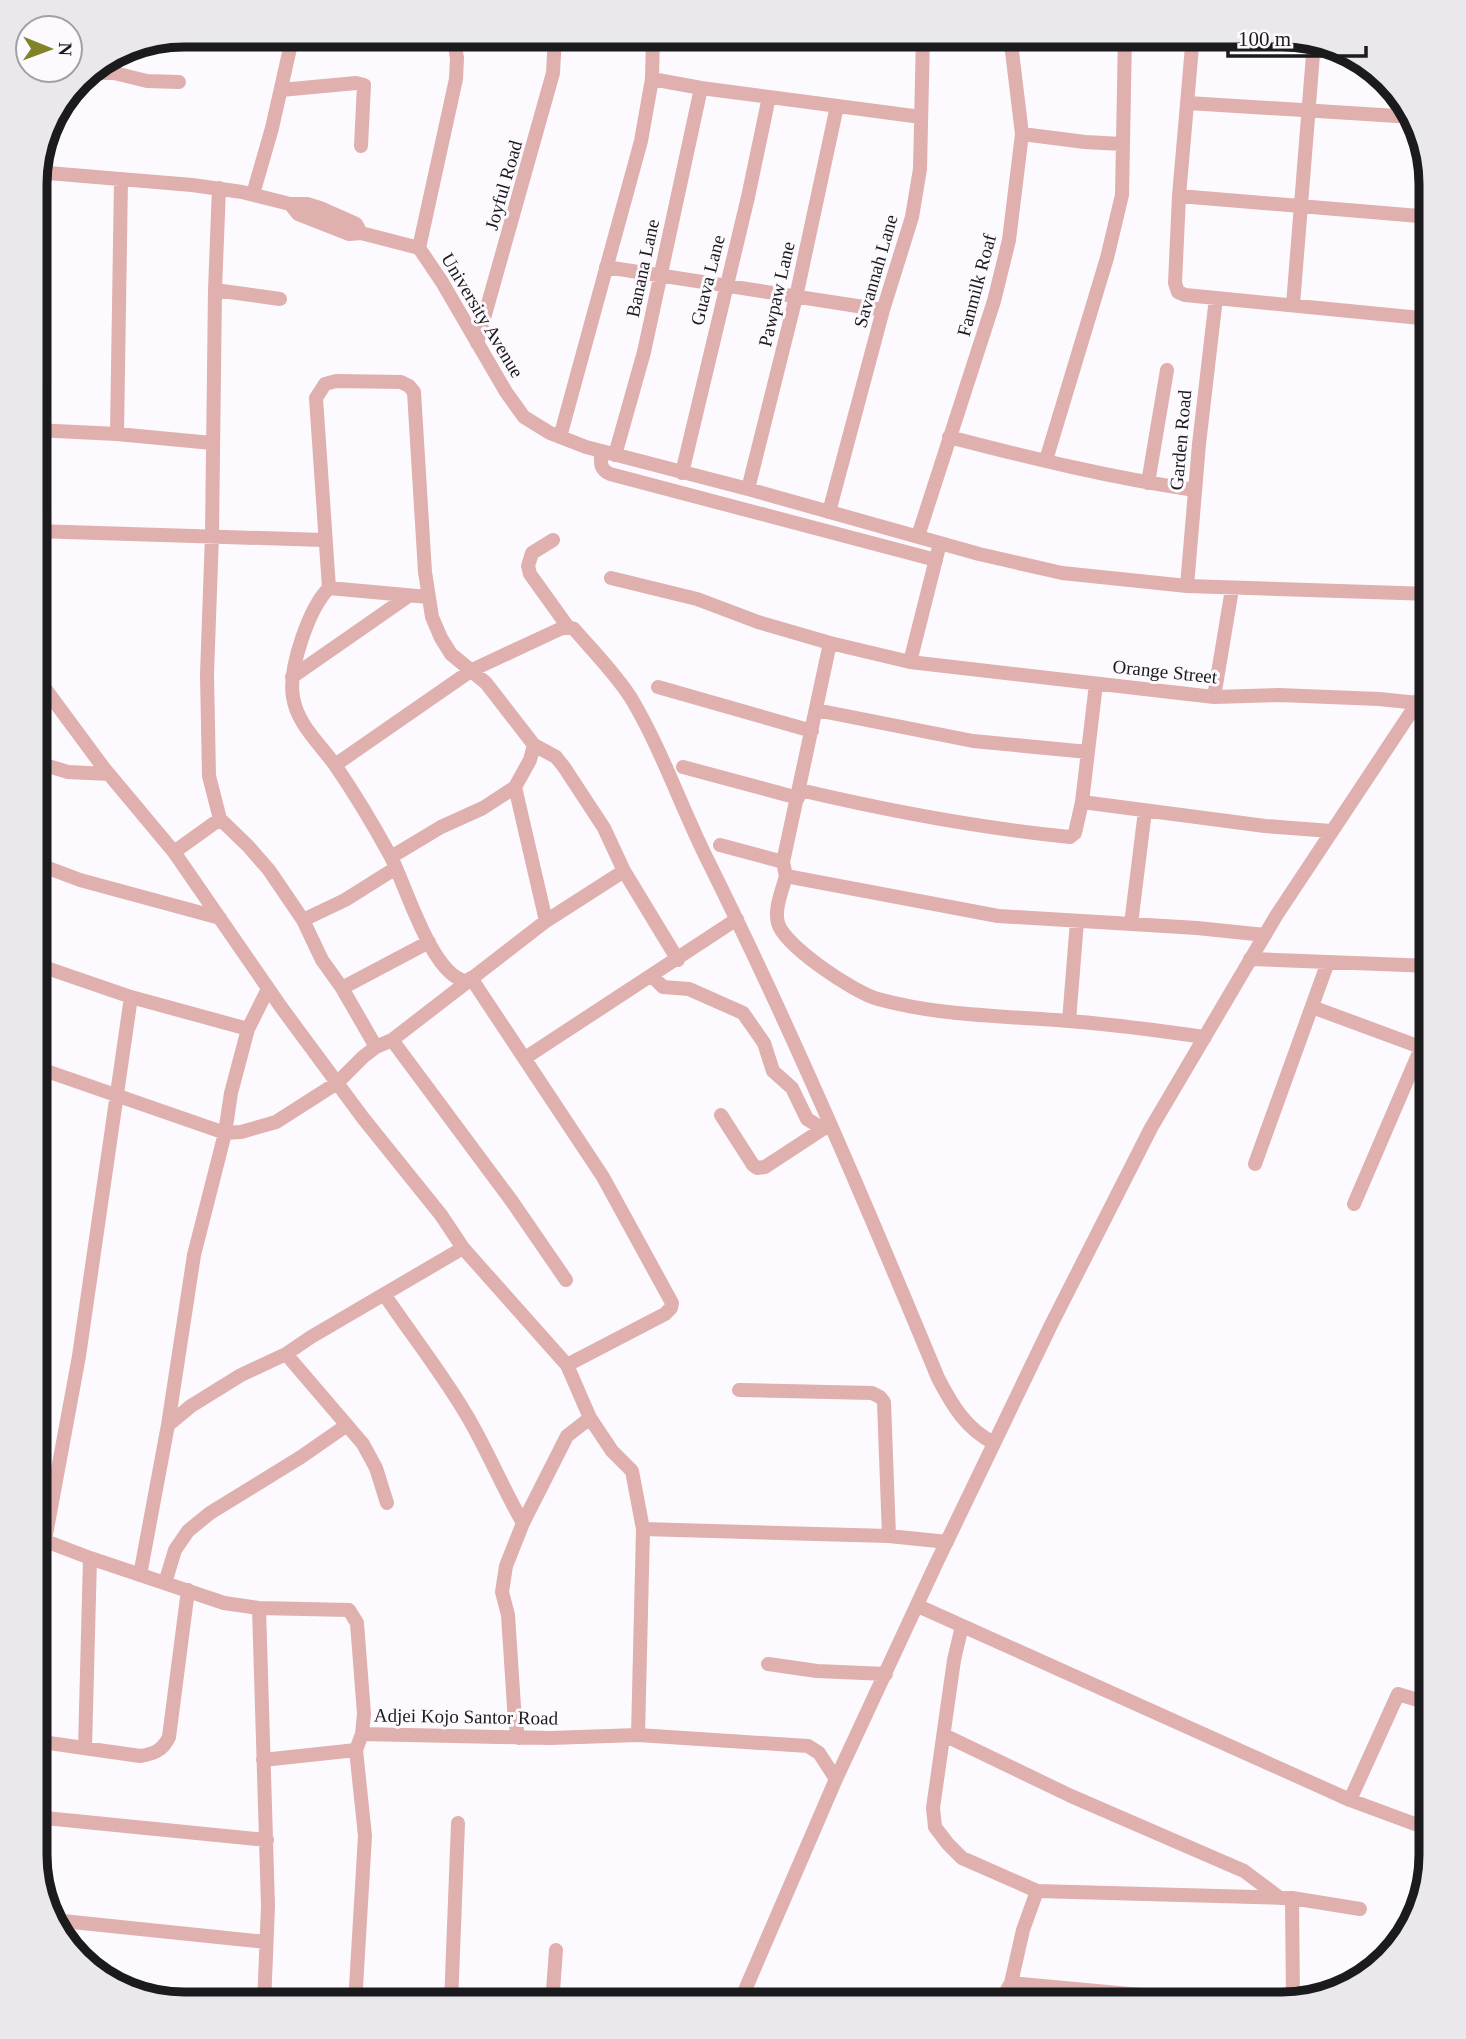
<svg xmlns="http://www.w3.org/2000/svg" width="1466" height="2039" font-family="Georgia,serif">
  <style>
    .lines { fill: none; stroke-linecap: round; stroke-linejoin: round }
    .minor { stroke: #dfb0ad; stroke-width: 14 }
    .labels { text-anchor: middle; stroke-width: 6; stroke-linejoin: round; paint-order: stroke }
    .street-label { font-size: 19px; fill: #1b1a1c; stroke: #fcfafe }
    .rim { fill: none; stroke: #1b1a1c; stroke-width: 9 }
  </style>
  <rect width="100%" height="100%" fill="#fcfafe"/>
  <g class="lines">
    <path class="minor" d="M1193,35L1179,196L1175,283L1178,292L1185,295L1216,298L1431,319
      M85,73H114L147,81L179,82
      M652,79L701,88L921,117
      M281,90L356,83L364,85L361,146
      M1188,103L1413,117
      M1022,134L1085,142L1122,144
      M36,172L192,185L242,192L290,204H307L320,208L356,224L361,233
      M219,188L215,290L212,535L207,674L209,776L220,819L248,846L269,870L303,920L322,960L342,988L376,1047
      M253,194L272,128L293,35
      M1179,196L1431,217
      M290,204L298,214L349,234L361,233L419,248L442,282L506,392L524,417L550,433L586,447L748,489L979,554L1062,573L1187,586L1431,594
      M419,248L456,79L457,58L453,35
      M606,267L883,310
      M215,290L280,299
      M1293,305L1314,42
      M477,343L553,73L555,35
      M35,430L117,434L212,443
      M117,434L121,180
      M560,437L641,141L652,79L653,35
      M949,437C1030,458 1112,478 1195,490
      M601,451C601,462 599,469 610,474L936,560
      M615,455L644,352L701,88
      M1046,460L1107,258L1122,195L1125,35
      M682,473L748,197L769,97
      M1148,483L1167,370
      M748,489L796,297L837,106
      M829,512L883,310L912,217L920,169L923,35
      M35,531L324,540
      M918,536L994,301L1009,240L1022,134L1010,35
      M553,540L532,553L528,566L530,574L568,627
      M611,578L697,599L758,622L830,643L910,662L1214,697L1279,695L1379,699L1418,703
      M1187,586L1199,444L1216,298
      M329,588L316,398L325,384L336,381L401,382L409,386L414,392L425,572L432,617L441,638L451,654L486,683L534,745L556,757L564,767L604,828L624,871L678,960
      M428,597L329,588C309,608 288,669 293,697C297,724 320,744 335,765C355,794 374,826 391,857C406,886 432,976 466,981
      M830,643L783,862L786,876L998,916L1197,928L1265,935
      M910,662L938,551
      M35,675L103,767L174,852L281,1007L363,1118L441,1215L463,1248L567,1365L590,1418L612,1451L632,1471L643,1529L638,1735
      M292,677L407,597
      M658,687L812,731
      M1214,697L1232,589
      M816,710L973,741L1088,752
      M35,762L68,772L109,774
      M335,765L472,670L560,629L568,627L574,629C593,651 615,673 631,698C662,750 681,807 708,861C792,1030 866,1204 938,1378C952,1405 966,1429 994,1443
      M683,767L798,798
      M515,787L546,921
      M800,790C889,811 979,828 1070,837L1075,833L1082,802L1265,826L1331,831
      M1082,802L1096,684
      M720,845L783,862
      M174,852L220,819
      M391,857L441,827L483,808L515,787L530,760L534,745
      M35,863L80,880L220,918
      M786,876C782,891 774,909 778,923C784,946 855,993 878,999C939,1016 1005,1016 1068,1021C1114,1024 1160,1031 1205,1037
      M303,920L345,900L396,868
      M1131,924L1145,811
      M1250,959L1431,966
      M35,964L131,997L248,1029
      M652,976L663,987L689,989L743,1013L764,1043L773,1071L792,1088L807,1119L823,1129
      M471,978L603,1177L672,1303L671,1308L665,1314L567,1365
      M342,988L429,942
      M1312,1007L1431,1051
      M1069,1021L1077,921
      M392,1040L511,1200L566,1280
      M525,1058L737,919
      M35,1067L225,1133L241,1132L276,1122L337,1083L363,1057L376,1047L392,1040L546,921L624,871
      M721,1115L753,1165L757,1168L765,1167L823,1129L828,1128
      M1255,1164L1328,962
      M1354,1204L1421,1048
      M384,1294C411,1334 441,1372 466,1414C487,1449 502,1487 523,1523
      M286,1354L363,1444L376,1468L387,1503
      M739,1390L872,1393L880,1397L884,1402L889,1536
      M168,1425L191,1406L241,1375L286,1354L311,1337L463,1248
      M643,1529L889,1536L947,1542
      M35,1537L90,1558L224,1603L259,1608L349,1610L357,1623L364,1714L362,1734L356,1750L365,1836L355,2004
      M45,1540L79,1356L131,997
      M140,1575L168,1425L194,1255L225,1133L231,1093L248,1029L268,989
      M165,1583L175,1550L188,1531L210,1513L301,1457L347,1425
      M918,1606L1350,1800L1431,1830
      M259,1608L268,1906L264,2004
      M962,1626L954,1660L933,1808L935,1827L948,1844L962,1858L1037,1891L1292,1898L1360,1909
      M768,1664L817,1671L886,1674
      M362,1734L550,1738L638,1735L808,1746L819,1753L836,1779
      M944,1735L1071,1796L1244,1871L1280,1898
      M519,1738L515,1722L508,1615L502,1592L506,1566L523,1523L567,1436L590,1418
      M35,1741L140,1756C154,1754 163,1750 169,1737L188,1590
      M85,1748L90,1558
      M263,1760L356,1750
      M1350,1800L1398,1694L1431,1704
      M35,1817L267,1840
      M1292,1898L1293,2001
      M53,1920L266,1942
      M1011,1983L1205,2001L1272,2004
      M451,2004L458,1823
      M552,2004L556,1950
      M739,2004L836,1779L935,1566L1051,1325L1151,1128L1276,916L1431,682
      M999,2004L1011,1983L1023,1930L1037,1891"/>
  </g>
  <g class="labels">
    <g class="street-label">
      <text transform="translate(503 185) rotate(-74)" y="7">Joyful Road</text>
      <text transform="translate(642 268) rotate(-78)" y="7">Banana Lane</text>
      <text transform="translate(875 271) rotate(-74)" y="7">Savannah Lane</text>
      <text transform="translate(707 280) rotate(-76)" y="7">Guava Lane</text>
      <text transform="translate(976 285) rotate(-75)" y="7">Fanmilk Roaf</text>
      <text transform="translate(776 294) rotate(-77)" y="7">Pawpaw Lane</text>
      <text transform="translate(483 315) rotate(59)" y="7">University Avenue</text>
      <text transform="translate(1180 440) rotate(-85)" y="7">Garden Road</text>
      <text transform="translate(1165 671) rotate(6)" y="7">Orange Street</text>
      <text transform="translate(466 1716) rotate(1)" y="7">Adjei Kojo Santor Road</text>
    </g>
  </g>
  <path d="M0 0H1466V2039H0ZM184 47H1282A137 137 0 0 1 1419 184V1855A137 137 0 0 1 1282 1992H184A137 137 0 0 1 47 1855V184A137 137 0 0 1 184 47Z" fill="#eae8ec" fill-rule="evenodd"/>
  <path class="rim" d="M184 47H1282A137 137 0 0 1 1419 184V1855A137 137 0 0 1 1282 1992H184A137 137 0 0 1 47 1855V184A137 137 0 0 1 184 47Z"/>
  <g transform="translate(49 49) rotate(91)"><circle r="33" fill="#fcfafe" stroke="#a2a0a4" stroke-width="2"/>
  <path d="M0-5L12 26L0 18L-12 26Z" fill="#82822b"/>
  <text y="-10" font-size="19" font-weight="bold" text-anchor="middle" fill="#1b1a1c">N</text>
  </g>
  <path d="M1228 46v10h138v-10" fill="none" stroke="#1b1a1c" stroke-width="3.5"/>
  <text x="1238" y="46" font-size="21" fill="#1b1a1c" stroke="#fcfafe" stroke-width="5" paint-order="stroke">100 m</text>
</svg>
